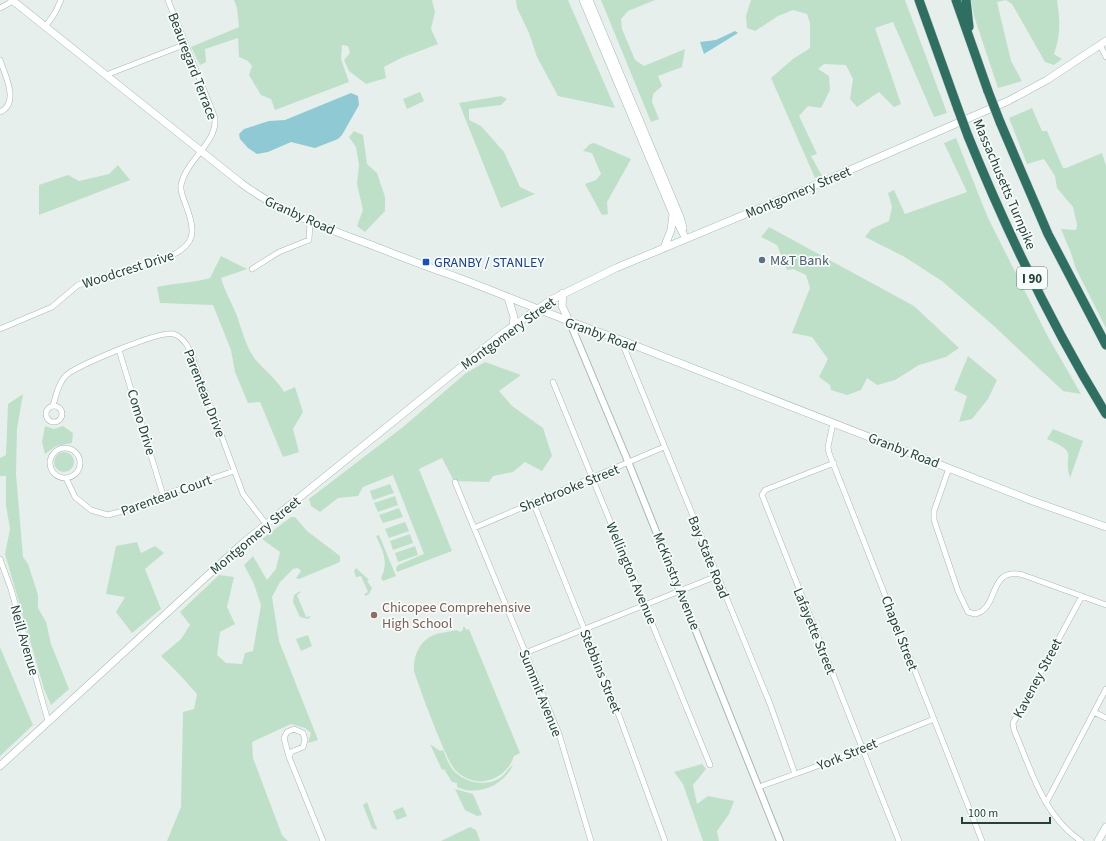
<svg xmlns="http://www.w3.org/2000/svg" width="1106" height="841" font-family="'Source Sans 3',sans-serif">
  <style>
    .green { fill: #bfe0c8 }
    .water { fill: #8ec9d4 }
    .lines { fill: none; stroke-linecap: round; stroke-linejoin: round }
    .minor-casing { stroke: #a8b8b2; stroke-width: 6 }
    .tertiary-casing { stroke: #a8b8b2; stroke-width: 8 }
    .secondary-casing { stroke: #a4bbb3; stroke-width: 8 }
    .motorway-casing { stroke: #c2cac8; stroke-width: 10 }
    .minor { stroke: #fff; stroke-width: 5 }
    .tertiary { stroke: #fff; stroke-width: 6 }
    .secondary { stroke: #fff; stroke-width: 7 }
    .motorway { stroke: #2f6f62; stroke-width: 9 }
    .motorway-bridge-casing { stroke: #c2cac8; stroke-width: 10; stroke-linecap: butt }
    .motorway-bridge { stroke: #2f6f62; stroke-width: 9 }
    .service-dot { fill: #5c6f8a; stroke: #f7fbf9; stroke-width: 1.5 }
    .transit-dot { fill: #1a4fb4; stroke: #f7fbf9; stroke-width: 1.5 }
    .education-dot { fill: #8d6e63; stroke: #f7fbf9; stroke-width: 1.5 }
    .labels { text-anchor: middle; stroke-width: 3.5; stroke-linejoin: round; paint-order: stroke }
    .shield { fill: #f7fbf9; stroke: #637a73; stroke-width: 1 }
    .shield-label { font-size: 13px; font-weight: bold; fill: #24423a }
    .street-label { font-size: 14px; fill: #24423a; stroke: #f7fbf9 }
    .service-label { font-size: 14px; fill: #4e5e75; stroke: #f7fbf9; text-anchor: start }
    .transit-label { font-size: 14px; fill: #164399; stroke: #f7fbf9; text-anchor: start }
    .education-label { font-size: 14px; fill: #785e54; stroke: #f7fbf9; text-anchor: start }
  </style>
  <rect width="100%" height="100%" fill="#e6efeb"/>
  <path class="green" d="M234,0H432L435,12L431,29L438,44L401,58L384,67L386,78L366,84L349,71L344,60L350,53L348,46L342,45L341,59L349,82L275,110L271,99L261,95L249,75L252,66L248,61L239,57L238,38L205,49L206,62L200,65L191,47L239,27L237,8Z
    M516,0H568L615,108L558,96L537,57L529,33L517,8Z
    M601,0H655L628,11L621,19L622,29L635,60L644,66L685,49L682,67L658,76L662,86L653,94L652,102L659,119L651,122Z
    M751,0H905L947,113L934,117L893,22L875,28L901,104L894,107L879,92L857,107L850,99L853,79L846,65L824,64L818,69L829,76L830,90L821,108L808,106L799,116L817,154L811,156L822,176L815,178L771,78L793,59L810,48V23L807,14L793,10L778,16L755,31L747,28L746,16Z
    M971,0H1057C1060,19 1061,35 1054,54L1062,59L1054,65L1045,62L1012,4L1006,0L997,2L1011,61L1022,81L998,88L974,16Z
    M420,92L424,101L407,109L403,99Z
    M501,96L507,99L501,105L469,109V120L481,126L504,152L520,187L535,194L501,208L459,103Z
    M1032,108L1042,131H1047L1063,168H1066L1102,153L1106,166V328L1076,269L1071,253L1061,229L1076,230L1077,224L1073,207L1057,188L1055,176L1044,159L1027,164L1009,118Z
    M354,131L363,135L367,164L377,173L385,197V211L365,232L357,226L363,210L357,184L359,165L356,147L349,137Z
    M956,138L988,218L1047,335L1081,394L1063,391L995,327L942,281L903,256L865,237L871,229L889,221L892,207L888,193L894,190L905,214L967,192L944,143Z
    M594,143L631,159L607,202L608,214L602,215L585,184L596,180L601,174L592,153L583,151L590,144Z
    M118,165L130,180L39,215V185L68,175L79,181L109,174Z
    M769,227L914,306L959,348L946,357L919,365L895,380L877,385L867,378L861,390L847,395L831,390L830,385L819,377L828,359L812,337L792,333L810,288L806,275L793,269L787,270L777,245L761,237Z
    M221,256L247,269L221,278C225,292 232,303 237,316C242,330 246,347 255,359C265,371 275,377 284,392L295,387L303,412L293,429L299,452L283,457L260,402L248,403L235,372L231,350L213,305L160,303L157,287C175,283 192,283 210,278Z
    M968,356L997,380L988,399L972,419L959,422L967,396L954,390Z
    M485,362L521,375L499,391L512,406L543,428L552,456L542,471L525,462L513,472L493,476L489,482L454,481L442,458L419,469L452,551L397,572L396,568L398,565L424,554L393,475L363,487L358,496L338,498L320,512L311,506L309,499L403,427L466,373Z
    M23,394L17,429L16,474L23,557L28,564L38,595V608L46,622L51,644L69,689L51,705L44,689L5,554L10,529L6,505V476H0V458L6,455L8,404Z
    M45,426L54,429L63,426L73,433L72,443L56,446L45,454L42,442Z
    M1053,429L1083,441L1070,478C1062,453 1081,454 1047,439Z
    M54 462a10 10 0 1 1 20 0a10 10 0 1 1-20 0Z
    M390,484L394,493L373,500L370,491Z
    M395,496L398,505L378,512L374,503Z
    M399,508L403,517L383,523L379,515Z
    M291,517H295L307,531L340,556V562L299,579L296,578L301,571L298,568L293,569L280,582L272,597L279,641L318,740L308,743L311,733L305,728L291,724L252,742L253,758L282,835L288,841H167L181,807L183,712L194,709L197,694L179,674L161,656L181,639L190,625L180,612L219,575L234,577L227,607L235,624L220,632L217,655L226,663L242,664L245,653L253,651L261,605L254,584L244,565L253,556L267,580L276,569L280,552L262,539Z
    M405,522L409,531L389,538L385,529Z
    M410,534L413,543L393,550L390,541Z
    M379,535L396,576L383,581L381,578C389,562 383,551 376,536Z
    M137,542L141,553L155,546L164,553L145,569L161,609L132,633L116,612L125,597L106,594L116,546Z
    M415,546L418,555L398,562L395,553Z
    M356,568L369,580L367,581L372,588L369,594L366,596L364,594L368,592L361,576L356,577L354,571Z
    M300,591V593L297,595L306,617L311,616L308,619L300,617L293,602L294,595Z
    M463,627H465L466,630L469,629L520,753L514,756C510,768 501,777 489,780C477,784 464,779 455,770C446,760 419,687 414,671C413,656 420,640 434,635C441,632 449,632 456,630L460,632L463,630Z
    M308,635L312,646L301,651L296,639Z
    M0,647L33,725L0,756Z
    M430,744L440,751L443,750C446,757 449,765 453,770C465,783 485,787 500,778C505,774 510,767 513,765C504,785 477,797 457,787V783L452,782L444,769L442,770Z
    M702,764L706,769L693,785L697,804L708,796L734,801L729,814L717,831L719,841H703L683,784L674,772Z
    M455,789L473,794L482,815L477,816L465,810Z
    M367,802L377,829L376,830L372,828L363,805Z
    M403,807L407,816L397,820L393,811Z
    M470,827L476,830L480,841H441Z"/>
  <path class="water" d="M735,31L738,33L704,54L700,42L716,40Z
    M351,93L358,96L359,105L342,135L338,139L315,148L291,142L268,152L257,154L248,148L240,139L239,134L244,129L269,121L285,120Z"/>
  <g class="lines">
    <defs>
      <path id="minor" d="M0,8L13,1
        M45,27L55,13L61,0
        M1100,45L1106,57
        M0,60C5,75 20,103 0,112
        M106,75L186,44
        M252,269L279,252L309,240L310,221
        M0,329L52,307L78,285L168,257C197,245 196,230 185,203C183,197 180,191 181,185C187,158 217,144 215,118L168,0
        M621,340L770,704L795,774
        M119,350L163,495
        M553,382L710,765
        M46 414a8 8 0 1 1 16 0a8 8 0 1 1-16 0Z
        M53,406C56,395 59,380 69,373C83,364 159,330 174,334C182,337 187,344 190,351L243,494L266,524
        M833,423L828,447L829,453L982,841
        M50 463a15 15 0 1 1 30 0a15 15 0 1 1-30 0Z
        M834,463L765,490L762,495L899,841
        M949,468L934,511V520L958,591L968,612L975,614C1000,609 987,566 1023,575L1106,605
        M66,478L75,497L91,510L108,515L137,507L163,495L234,471
        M455,482L559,734L591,841
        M533,502L620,718L665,841
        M474,528L664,447
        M0,559L11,589L48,721
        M525,653L717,576
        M1094,712L1106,718
        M294,729L303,733L305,740L303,747L291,752L289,757L284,738L287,732Z
        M289,757L323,841
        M759,787L812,768L934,719
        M1046,803L1106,689
        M1081,841C1043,816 1031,769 1014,730L1013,723L1082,596"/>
      <path id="tertiary" d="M570,323L627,459L780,841"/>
      <path id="secondary" d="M12,0L241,183C278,211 323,227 366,243C395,254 424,266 454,276C510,297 564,321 621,340L1030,500L1106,527
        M583,0L673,214L686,239
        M589,0L680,217L683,228
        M664,248L671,230L673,214
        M563,293L562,306L570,323
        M508,298L514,317L513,326
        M0,766L243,543L503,333L551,300L616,268L811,187L1008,101L1047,80L1106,41
        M1098,841L1106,827"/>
      <path id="motorway" d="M919,0L958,109
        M956,0L988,91
        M966,0L969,27
        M1000,122L1048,234L1106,345
        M968,136C1007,232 1052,326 1106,414"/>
    </defs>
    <use href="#minor" class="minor-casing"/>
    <use href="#tertiary" class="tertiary-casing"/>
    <use href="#secondary" class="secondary-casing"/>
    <use href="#motorway" class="motorway-casing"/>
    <use href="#minor" class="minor"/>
    <use href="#tertiary" class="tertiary"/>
    <use href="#secondary" class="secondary"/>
    <use href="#motorway" class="motorway"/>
    <defs>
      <path id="motorway-bridge" d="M988,91L1000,122
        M958,109L968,136"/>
    </defs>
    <use href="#motorway-bridge" class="motorway-bridge-casing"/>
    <use href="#motorway-bridge" class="motorway-bridge"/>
  </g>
  <circle class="service-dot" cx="762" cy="260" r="4"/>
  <rect class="transit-dot" x="422" y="258" width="8" height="8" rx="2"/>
  <circle class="education-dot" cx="374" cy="615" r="4"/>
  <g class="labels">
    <rect class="shield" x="1017" y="267" width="30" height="22" rx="3"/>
    <g class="shield-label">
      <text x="1032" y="283">I 90</text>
    </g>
    <g class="street-label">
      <text transform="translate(193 66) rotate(69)" y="5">Beauregard Terrace</text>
      <text transform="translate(1005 184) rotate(67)" y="5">Massachusetts Turnpike</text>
      <text transform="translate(798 192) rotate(-23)" y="5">Montgomery Street</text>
      <text transform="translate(300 215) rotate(24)" y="5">Granby Road</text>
      <text transform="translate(128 269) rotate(-18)" y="5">Woodcrest Drive</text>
      <text transform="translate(508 333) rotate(-36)" y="5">Montgomery Street</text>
      <text transform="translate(601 334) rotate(20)" y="5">Granby Road</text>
      <text transform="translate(205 393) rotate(69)" y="5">Parenteau Drive</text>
      <text transform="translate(142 422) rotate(73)" y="5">Como Drive</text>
      <text transform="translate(904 450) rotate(21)" y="5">Granby Road</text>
      <text transform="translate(569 488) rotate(-22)" y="5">Sherbrooke Street</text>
      <text transform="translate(166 495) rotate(-20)" y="5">Parenteau Court</text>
      <text transform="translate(255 535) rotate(-40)" y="5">Montgomery Street</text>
      <text transform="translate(709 557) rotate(68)" y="5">Bay State Road</text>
      <text transform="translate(632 573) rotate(67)" y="5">Wellington Avenue</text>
      <text transform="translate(677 581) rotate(68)" y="5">McKinstry Avenue</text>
      <text transform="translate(815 631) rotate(68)" y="5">Lafayette Street</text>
      <text transform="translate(900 633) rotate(69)" y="5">Chapel Street</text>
      <text transform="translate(25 640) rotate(74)" y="5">Neill Avenue</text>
      <text transform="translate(601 671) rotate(68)" y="5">Stebbins Street</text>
      <text transform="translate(1037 678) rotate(-62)" y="5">Kaveney Street</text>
      <text transform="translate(541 693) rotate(68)" y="5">Summit Avenue</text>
      <text transform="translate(847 754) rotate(-22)" y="5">York Street</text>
    </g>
    <g class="service-label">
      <text x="770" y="265">M&amp;T Bank</text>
    </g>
    <g class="transit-label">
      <text x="434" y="267">GRANBY / STANLEY</text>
    </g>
    <g class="education-label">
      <text x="382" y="612">Chicopee Comprehensive<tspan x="382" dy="16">High School</tspan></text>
    </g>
  </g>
  <path d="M962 817v6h88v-6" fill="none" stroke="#24423a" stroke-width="2"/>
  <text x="968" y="817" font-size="12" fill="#24423a" stroke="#f7fbf9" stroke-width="3" paint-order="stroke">100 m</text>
</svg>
